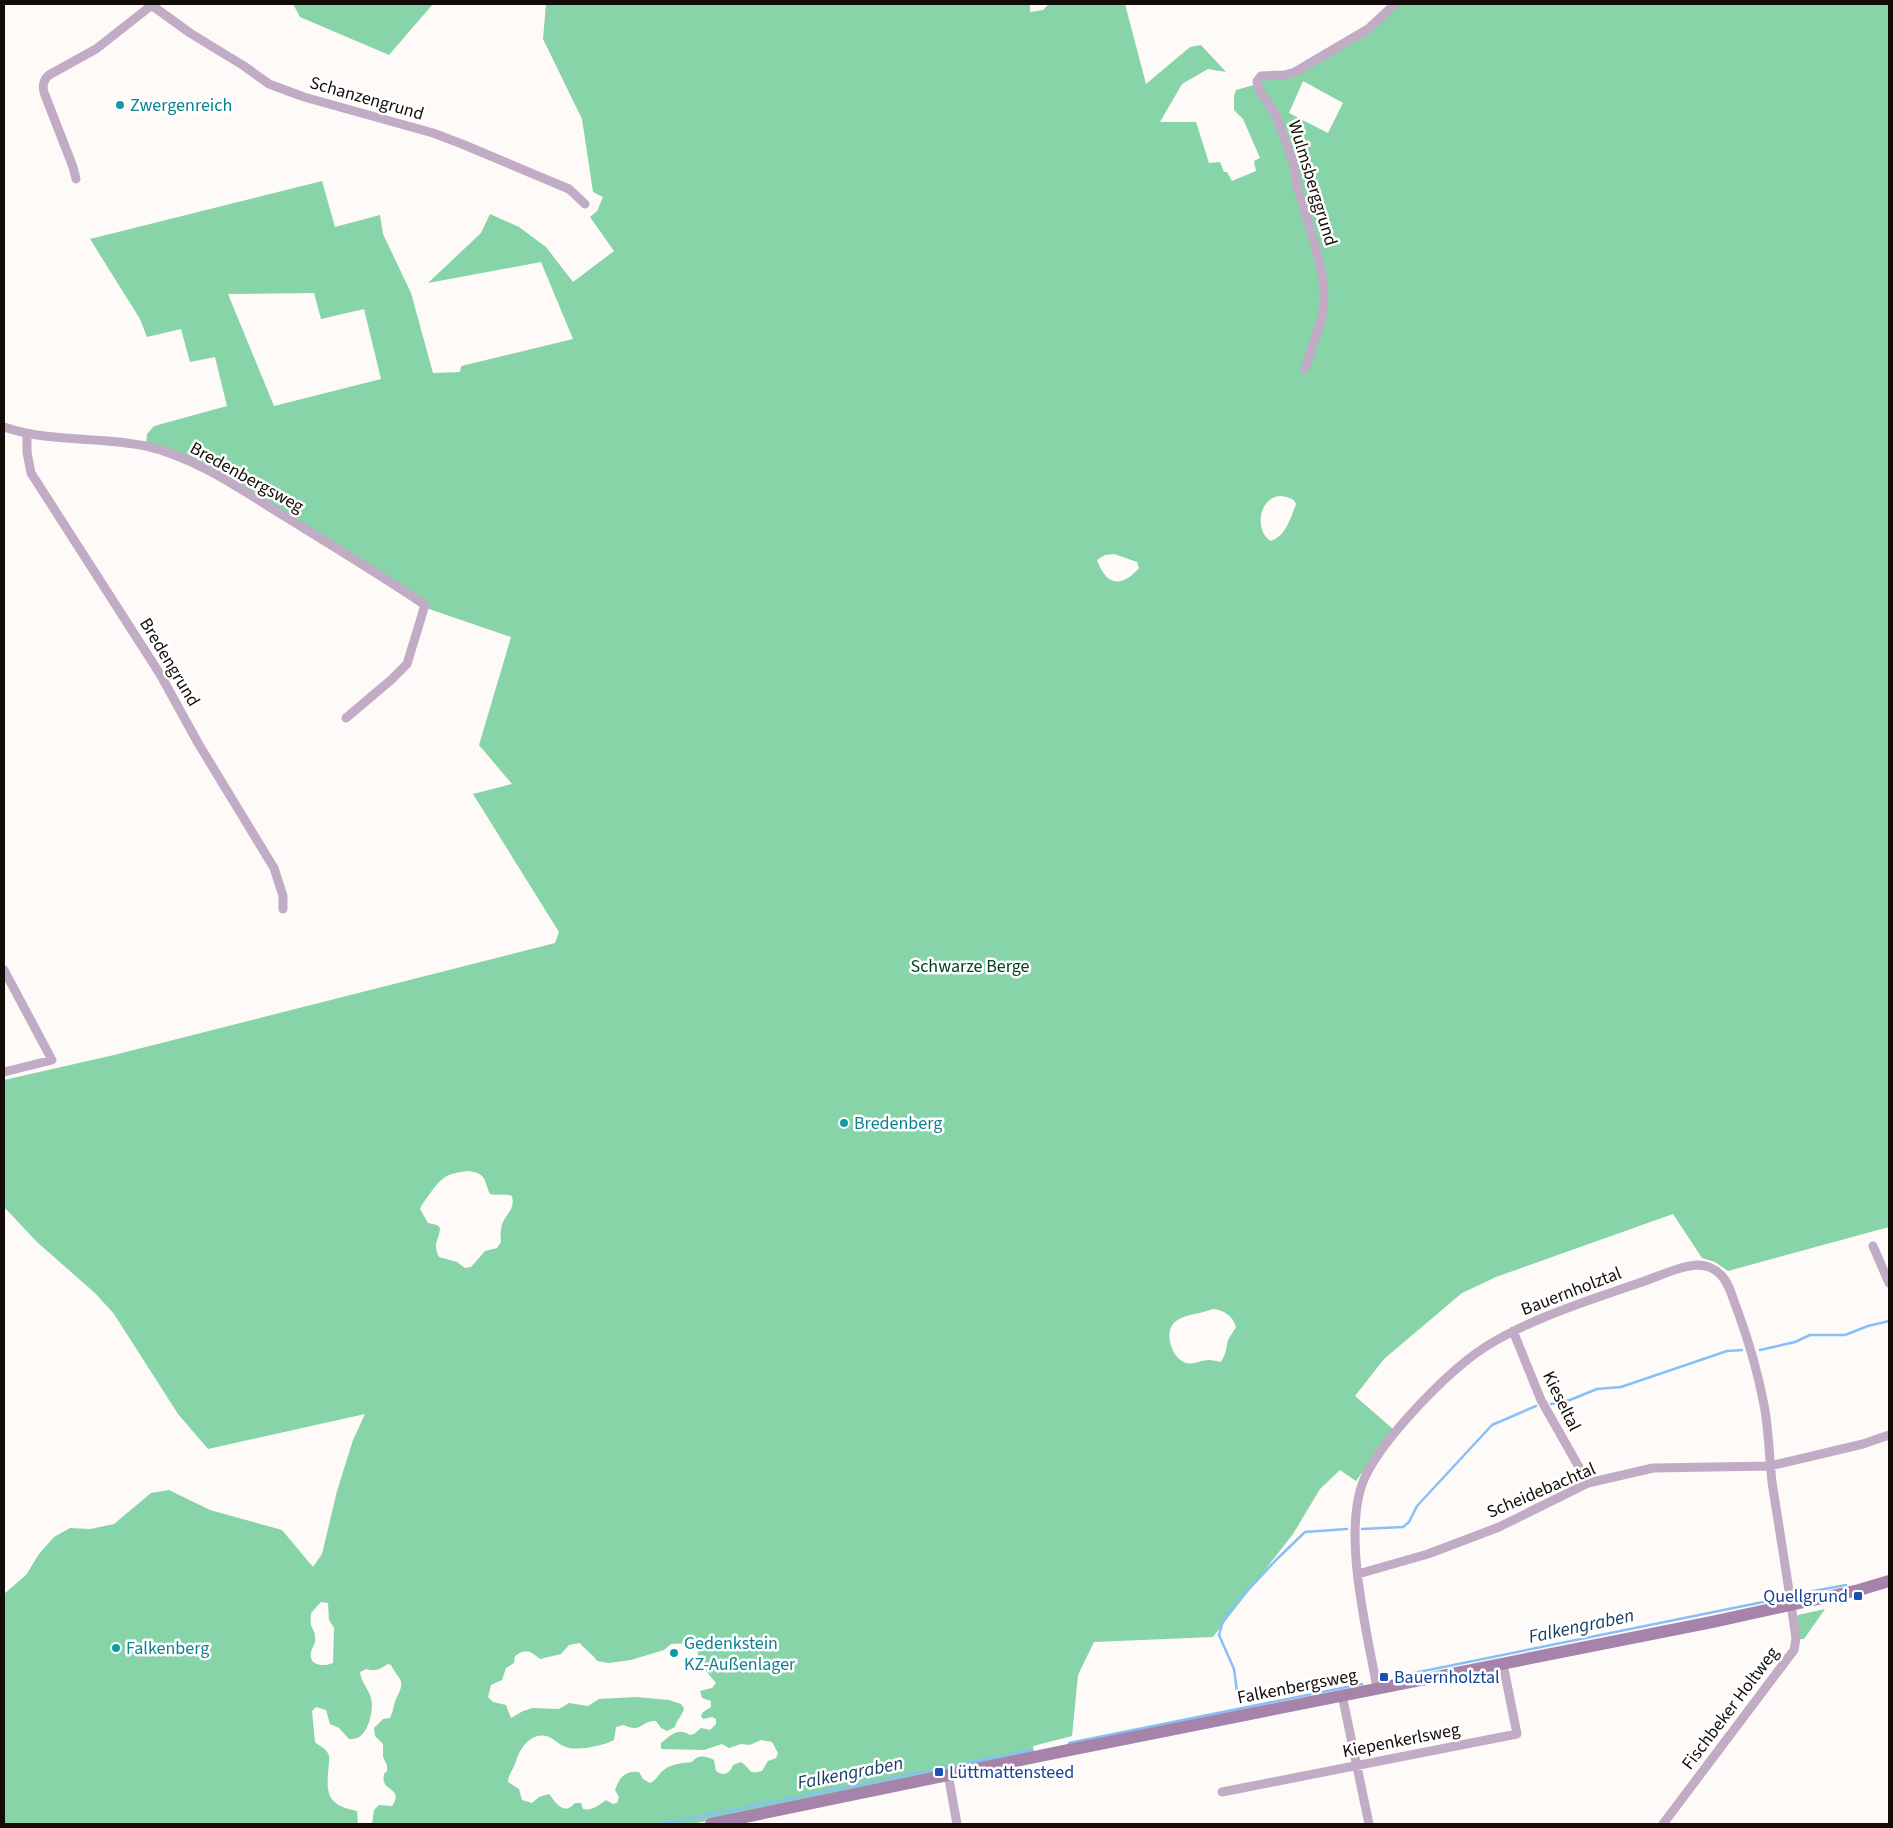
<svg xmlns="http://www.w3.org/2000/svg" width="1893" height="1828" font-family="'Source Sans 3',sans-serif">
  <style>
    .forest { fill: #86d4a7; fill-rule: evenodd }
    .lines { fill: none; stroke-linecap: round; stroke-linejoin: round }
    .stream { stroke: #87c0f9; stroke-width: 2.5 }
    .street { stroke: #c2abc5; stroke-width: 9 }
    .secondary { stroke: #a683aa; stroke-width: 12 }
    .culture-dot { fill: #0f9aa8; stroke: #fff; stroke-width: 2 }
    .transit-dot { fill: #1a4fb4; stroke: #fff; stroke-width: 2 }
    .labels { text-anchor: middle; stroke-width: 5; stroke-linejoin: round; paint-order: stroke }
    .street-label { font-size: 18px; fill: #130d0a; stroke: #fff }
    .culture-label { font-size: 18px; fill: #0d838f; stroke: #fff; text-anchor: start }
    .park-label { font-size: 18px; fill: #004024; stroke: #fff }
    .transit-label { font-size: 18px; fill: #164399; stroke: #fff; text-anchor: start }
    .water-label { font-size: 19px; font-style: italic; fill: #173f64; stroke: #fff }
  </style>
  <rect width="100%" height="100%" fill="#fefaf8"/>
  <path class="forest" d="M293,4H433L389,55L300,17Z
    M546,4H1030V12L1043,10L1049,4H1125L1146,84L1190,47L1201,45L1226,72L1208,69L1182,84L1160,122H1196L1209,163L1220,162L1224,172H1227L1232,181L1256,171L1254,161L1260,158L1243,119L1234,110V96L1236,90L1257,84L1258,79L1284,75L1368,29L1395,4H1889V1227L1728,1271L1715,1262L1702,1258L1673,1214L1496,1277L1462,1293L1384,1359L1355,1396L1393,1429L1356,1481L1340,1470L1320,1489L1293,1534L1213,1637L1094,1642L1078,1675L1072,1736L1033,1746L1034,1753L692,1824H372L374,1810L379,1805L392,1806C403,1790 387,1791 384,1782C383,1780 384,1775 384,1774L387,1771V1765L383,1757V1744L375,1736L374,1728L383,1719L390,1718C393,1712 393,1708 395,1702C397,1694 404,1688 400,1679C397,1674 393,1670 391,1665L388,1664C380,1669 375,1672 366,1669L360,1672C361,1682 368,1688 371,1698C374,1709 369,1733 357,1738C354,1739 351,1739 349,1739L339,1728L330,1724L326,1710L316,1707L312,1711L315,1742C319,1746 325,1748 327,1752C330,1755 329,1760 329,1763C326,1792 325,1805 357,1811L358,1824H4V1594L26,1575L39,1554L54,1537L70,1528L90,1529L114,1524L151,1493L169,1490L210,1510L282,1530L313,1567L322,1554L337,1491L353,1440L365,1414L208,1449L178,1414L114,1314L96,1294L37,1242L4,1207V1080L114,1055L555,943L559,932L473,794L512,784L479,745L511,637L429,609L186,459L146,446L147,434L154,426L227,406L215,357L190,362L181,329L147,337L140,319L90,239L322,181L335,227L380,215L383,234L411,293L433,373L460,372L461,366L573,339L541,262L428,283L481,233L490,214L519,227L546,247L573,282L614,251L590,217L597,211L603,197L593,192L582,119L543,39ZM1303,81L1343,103L1328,133L1289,113ZM314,293L321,319L364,309L381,379L274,406L228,294ZM1281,496C1287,497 1294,498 1296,504C1291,517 1286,536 1271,541C1255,533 1257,497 1281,496ZM1114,554L1137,562L1139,568C1122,588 1106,586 1097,560L1105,555ZM468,1171C487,1174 483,1178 490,1194C498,1196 505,1193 512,1196C516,1212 502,1215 501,1230C500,1233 501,1238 501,1242L497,1248L485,1251L471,1267L465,1268L457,1262L439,1257C432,1243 439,1241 440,1228L437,1225L428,1223L420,1209C423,1202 427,1198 431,1192C444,1175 447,1174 468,1171ZM1213,1309C1224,1310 1233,1316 1236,1327L1228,1340L1225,1354L1221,1362C1217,1361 1212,1360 1209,1360C1199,1360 1192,1367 1182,1361C1175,1357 1172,1349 1170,1342C1165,1313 1193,1317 1213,1309ZM321,1602L328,1603L329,1620L334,1628L333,1663C324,1667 308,1666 311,1652C313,1646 316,1643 315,1637C315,1632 313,1630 311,1625C310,1622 311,1617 311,1613ZM580,1643C586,1651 592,1653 597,1661L609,1663L631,1660L664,1650L671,1644L693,1643L697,1649L700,1664L716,1683L712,1688L700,1691L702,1698L711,1701V1707L703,1712L701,1716L703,1719L712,1717L716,1719V1724L710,1730L701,1728L694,1734L690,1735C678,1727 671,1735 661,1743V1749L704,1750L722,1744L729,1748L741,1744L750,1745L761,1740L772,1742L778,1753L776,1758L768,1761L762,1771C747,1775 752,1769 741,1762L733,1765C730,1773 724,1777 716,1771L714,1760C706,1756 698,1754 692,1762C683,1763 672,1764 665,1769C658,1774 657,1780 650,1783L643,1779L639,1772C625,1770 619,1778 615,1790L619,1797L617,1803L613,1804L606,1800C599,1805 593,1811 583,1809L581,1803H575C564,1816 557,1804 549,1794L539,1797L532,1803L522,1800L519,1789L508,1782C508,1774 514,1769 516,1761C520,1748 532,1730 549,1737C556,1740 560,1746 569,1748C581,1750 603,1746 614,1740L616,1727L624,1725C642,1734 641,1720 656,1721L661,1728L667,1731L675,1727C677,1719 683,1715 684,1708L681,1704L669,1700L636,1697L599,1699L588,1706L569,1703L559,1709L533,1708L523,1711L511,1718L506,1705L493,1702L488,1697L491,1685L502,1680L506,1668L514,1663L515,1656C527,1648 530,1651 540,1659L561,1654L569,1645Z
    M1825,1609L1804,1639H1800L1797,1617L1798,1615Z"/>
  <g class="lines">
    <path class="stream" d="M1760,1350L1795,1342L1810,1335H1845L1868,1326L1889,1321
      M1551,1404L1570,1400L1597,1389L1621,1387L1727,1351L1742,1350
      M1362,1529L1403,1527L1409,1522L1417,1506L1492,1425L1536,1406
      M1808,1592L1846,1585
      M1394,1677L1773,1600
      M1238,1699L1234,1669L1219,1635L1223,1621L1235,1604L1276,1560L1305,1532L1347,1529
      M1069,1743L1362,1684
      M674,1822L1032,1750
      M662,1824L671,1822"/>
    <path class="street" d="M150,4L190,33L244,66L269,84L304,97L433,133L462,144L569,189L585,204
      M76,179L73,167L45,95C42,88 43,80 49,75L96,49L152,5
      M1305,369L1322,317L1324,301L1323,279L1314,241L1297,186L1294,165L1275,113L1259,90L1257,81L1261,76L1284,75L1295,72L1368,29L1395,4
      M4,427C50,443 99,436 146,446C195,457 242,490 284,516C331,545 379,574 425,605L407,664L391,680L346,718
      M27,434V452L31,473L160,674L198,743L274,868L283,896V909
      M4,970L52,1060L4,1072
      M1873,1246L1889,1283
      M1513,1331L1541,1400L1588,1483
      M1358,1574L1428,1554L1499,1527L1588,1483L1653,1468L1770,1466L1863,1444L1889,1435
      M1377,1688C1367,1631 1340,1527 1366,1475C1385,1437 1440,1380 1475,1354C1519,1322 1587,1301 1639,1283C1658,1277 1678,1266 1698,1265C1706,1265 1715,1269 1721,1275C1730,1284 1733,1300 1738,1312C1749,1342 1758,1373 1764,1405C1769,1430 1769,1457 1772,1482C1780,1534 1789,1587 1796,1639L1794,1650L1663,1824
      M1342,1695L1369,1824
      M948,1774L957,1824
      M1222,1792L1517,1734L1503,1664"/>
    <path class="secondary" d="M711,1824L1059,1752L1712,1622L1859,1590L1889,1581"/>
  </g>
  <g class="culture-dot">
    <circle cx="120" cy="105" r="5"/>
    <circle cx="844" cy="1123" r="5"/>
    <circle cx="116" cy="1648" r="5"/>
    <circle cx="674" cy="1653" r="5"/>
  </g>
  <g class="transit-dot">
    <rect x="1853" y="1591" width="10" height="10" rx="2.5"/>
    <rect x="1379" y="1672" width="10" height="10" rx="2.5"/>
    <rect x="934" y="1767" width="10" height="10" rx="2.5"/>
  </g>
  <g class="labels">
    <g class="street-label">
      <text transform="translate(367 98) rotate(16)" y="6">Schanzengrund</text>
      <text transform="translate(1313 183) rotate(73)" y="6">Wulmsberggrund</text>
      <text transform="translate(247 477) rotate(29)" y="6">Bredenbergsweg</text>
      <text transform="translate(170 662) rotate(59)" y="6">Bredengrund</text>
      <text transform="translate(1571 1291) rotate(-21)" y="6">Bauernholztal</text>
      <text transform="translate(1562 1401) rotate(64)" y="6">Kieseltal</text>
      <text transform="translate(1541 1490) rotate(-23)" y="6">Scheidebachtal</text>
      <text transform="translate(1297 1686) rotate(-11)" y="6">Falkenbergsweg</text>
      <text transform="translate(1730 1708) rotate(-53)" y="6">Fischbeker Holtweg</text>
      <text transform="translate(1401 1740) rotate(-11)" y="6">Kiepenkerlsweg</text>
    </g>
    <g class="culture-label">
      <text x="130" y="111">Zwergenreich</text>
      <text x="854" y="1129">Bredenberg</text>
      <text x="684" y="1649">Gedenkstein<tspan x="684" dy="21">KZ-Außenlager</tspan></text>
      <text x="126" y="1654">Falkenberg</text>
    </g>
    <g class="park-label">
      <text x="970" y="972">Schwarze Berge</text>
    </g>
    <g class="transit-label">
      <text x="1848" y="1602" text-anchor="end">Quellgrund</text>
      <text x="1394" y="1683">Bauernholztal</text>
      <text x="949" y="1778">Lüttmattensteed</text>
    </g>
    <g class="water-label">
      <text transform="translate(1581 1625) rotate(-12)" y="7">Falkengraben</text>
      <text transform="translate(850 1772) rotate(-11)" y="7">Falkengraben</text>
    </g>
  </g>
  <rect width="1893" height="1828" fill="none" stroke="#130d0a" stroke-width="10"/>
</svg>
